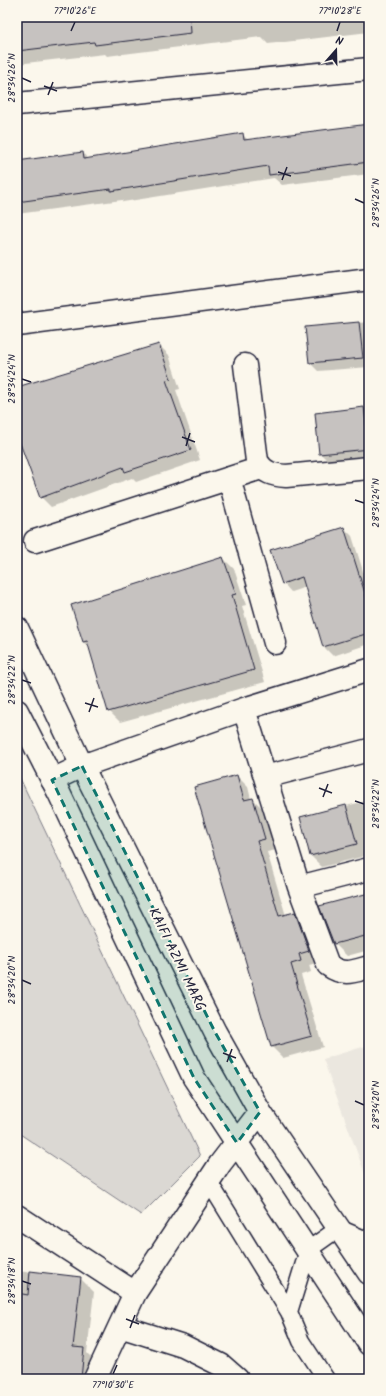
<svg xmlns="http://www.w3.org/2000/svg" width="386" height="1396" font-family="Kalam,sans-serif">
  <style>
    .built { fill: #ebe7df }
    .green { fill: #dbd8d3; stroke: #7e7d87 }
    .shadow { fill: #0003 }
    .building { fill: #c6c2c0; stroke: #22223b }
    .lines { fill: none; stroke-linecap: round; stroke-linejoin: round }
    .service-casing { stroke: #22223b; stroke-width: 19 }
    .minor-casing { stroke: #22223b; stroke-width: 25 }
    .tertiary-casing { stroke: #22223b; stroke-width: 25 }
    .service { stroke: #fbf7ec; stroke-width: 16 }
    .minor { stroke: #fbf7ec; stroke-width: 22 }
    .tertiary { stroke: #fbf7ec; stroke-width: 22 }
    .marked { fill: #0f766e; fill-opacity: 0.2; stroke: #0f766e; stroke-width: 3; stroke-dasharray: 8 5; stroke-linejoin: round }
    .ticks { fill: none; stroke: #22223b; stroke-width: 1.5 }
    .labels { text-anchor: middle; stroke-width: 4; stroke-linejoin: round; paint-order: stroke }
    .street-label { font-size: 14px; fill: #22223b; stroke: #fbf7ec }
    .neatline { fill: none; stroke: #22223b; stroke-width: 1.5 }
    .ticks-label { font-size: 10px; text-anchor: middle; fill: #22223b }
  </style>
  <rect width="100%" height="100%" fill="#fbf7ec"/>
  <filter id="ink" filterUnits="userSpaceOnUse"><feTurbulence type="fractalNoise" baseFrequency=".025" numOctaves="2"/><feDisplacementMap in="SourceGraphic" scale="8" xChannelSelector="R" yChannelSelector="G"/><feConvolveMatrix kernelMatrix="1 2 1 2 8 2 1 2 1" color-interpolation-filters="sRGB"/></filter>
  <g filter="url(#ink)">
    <path class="built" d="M369,1045V1185L323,1059Z"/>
    <path class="green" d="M17,772L200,1156L141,1215L17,1132Z"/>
    <path class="shadow" d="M17,17H369V32L268,44L261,37L107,56L105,54L17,64Z
      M369,125V174L282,185L274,178L123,202L122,200L17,214V162L83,153L88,159L242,134L249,141Z
      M369,322V367L318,371L310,363L306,328Z
      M159,345L169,355L180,389L176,390L200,460L136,482L132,478L51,507L41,497L17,426V388Z
      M369,408V461L331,464L320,453L316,414Z
      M344,528L352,536L369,590V644L333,656L324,647L306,587L291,592L283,583Z
      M223,558L234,569L246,605L242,606L265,682L120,722L109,711L91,649L83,642Z
      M237,776L248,787L251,799H253L264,810L276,850L267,852L286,916L295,913L306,925L320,962L309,965L311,972L301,975L323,1047L283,1058L272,1047L196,787Z
      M369,800V855L322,867L311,856L301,818Z
      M369,894V950L347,956L335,944Z
      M369,1080V1103L365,1081Z
      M17,1271L80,1278L94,1292L87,1353L97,1363L95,1379H17Z"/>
    <path class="building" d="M17,17H190L191,33L95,45L94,42L17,51Z
      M369,124V162L269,175L268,166L111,191V189L17,202V161L83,152L84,159L243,133L244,140Z
      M359,322L363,358L309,363L305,327Z
      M159,344L171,379L166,380L191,450L125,472L123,467L40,498L17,435V387Z
      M364,407L369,449L319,454L315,413Z
      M344,527L369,606V633L323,647L302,577L282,584L270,550Z
      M223,557L236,594L232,595L254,670L108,712L87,641L83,642L71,605Z
      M237,775L244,800L253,798L265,839L257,841L279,916L295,912L309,951L299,954L301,961L291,964L312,1036L271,1047L194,787Z
      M346,805L357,844L310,856L300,817Z
      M369,893V935L334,944L319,906Z
      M30,1271L81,1277L73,1347L84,1348L81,1379H17V1293L28,1295Z"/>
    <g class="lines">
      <defs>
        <path id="service" d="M209,1182L289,1312
          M326,1379L301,1341L289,1312L308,1250L339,1228L369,1241"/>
        <path id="minor" d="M17,104L369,69
          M17,325L369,279
          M245,365L257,461C264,473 273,475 286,476L369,468
          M229,478L275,643
          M35,541L261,468
          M244,709L299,887L328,965C343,976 352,972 369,967
          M265,777L369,750
          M52,780L82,766L244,709L369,670
          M299,887L369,869
          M17,1216L135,1293L95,1379
          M135,1293L220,1164L260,1112
          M120,1326L183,1346L221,1365L237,1379"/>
        <path id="tertiary" d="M17,628L82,766L215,1032L260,1112L369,1273
          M17,711L59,793L194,1078L369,1344"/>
      </defs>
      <use href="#service" class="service-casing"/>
      <use href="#minor" class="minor-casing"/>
      <use href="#tertiary" class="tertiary-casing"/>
      <use href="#service" class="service"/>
      <use href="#minor" class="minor"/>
      <use href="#tertiary" class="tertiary"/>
    </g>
  </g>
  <path class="marked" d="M82,766L215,1032L260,1112L237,1143L194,1078L52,780Z"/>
  <path class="ticks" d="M71,31L75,22M337,31L340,22M22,78L31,82M44,86L57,91M48,95L53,82M278,172L291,176M282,180L287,167M355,199L364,203M22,379L31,382M182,437L195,442M186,446L190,433M355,500L364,503M22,680L31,683M85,703L98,707M89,712L94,698M319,788L332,793M323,797L328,784M355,801L364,804M22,980L31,984M223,1053L236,1058M227,1062L232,1049M355,1101L364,1105M22,1281L31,1284M126,1319L139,1324M130,1328L135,1315M113,1374L117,1365"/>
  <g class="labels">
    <g class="street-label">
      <text transform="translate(178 959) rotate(64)" y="5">KAIFI AZMI MARG</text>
    </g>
  </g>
  <rect width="386" height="1396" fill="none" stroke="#fbf7ec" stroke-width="44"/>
  <g transform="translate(336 50) rotate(20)" stroke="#fbf7ec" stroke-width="3" paint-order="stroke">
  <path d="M0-3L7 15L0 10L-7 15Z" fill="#22223b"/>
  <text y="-6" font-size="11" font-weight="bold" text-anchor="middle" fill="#22223b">N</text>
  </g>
  <rect x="22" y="22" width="342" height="1352" class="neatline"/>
  <g class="ticks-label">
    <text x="75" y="14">77°10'26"E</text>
    <text x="340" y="14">77°10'28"E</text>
    <text transform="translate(11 78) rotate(-90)" y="4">28°34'26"N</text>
    <text transform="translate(375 203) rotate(-90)" y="4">28°34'26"N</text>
    <text transform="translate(11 379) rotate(-90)" y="4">28°34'24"N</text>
    <text transform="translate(375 503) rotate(-90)" y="4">28°34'24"N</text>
    <text transform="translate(11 680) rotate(-90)" y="4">28°34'22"N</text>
    <text transform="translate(375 804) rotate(-90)" y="4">28°34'22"N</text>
    <text transform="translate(11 980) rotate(-90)" y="4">28°34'20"N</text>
    <text transform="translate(375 1105) rotate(-90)" y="4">28°34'20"N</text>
    <text transform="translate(11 1281) rotate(-90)" y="4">28°34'18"N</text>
    <text x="113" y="1388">77°10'30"E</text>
  </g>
</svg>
